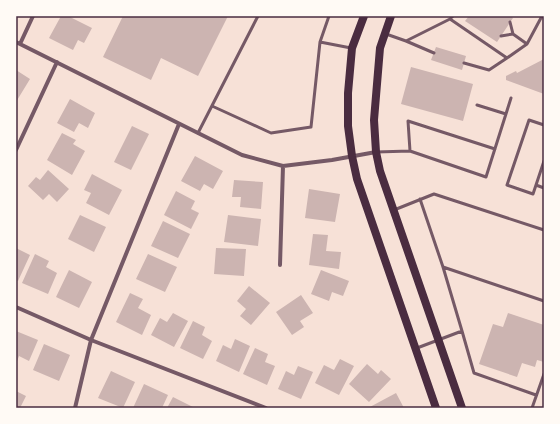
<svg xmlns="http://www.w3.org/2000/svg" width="560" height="424" font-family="Lato,sans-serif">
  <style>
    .building { fill: #ccb4b1 }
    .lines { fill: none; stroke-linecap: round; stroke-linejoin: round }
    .service { stroke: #755966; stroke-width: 3 }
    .minor { stroke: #755966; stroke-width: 4 }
    .secondary { stroke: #4a2c40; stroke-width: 8 }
    .neatline { fill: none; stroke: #4a2c40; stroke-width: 1.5 }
  </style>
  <rect width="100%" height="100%" fill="#f7e1d7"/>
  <path class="building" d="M61,16H68L92,28L84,43L78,40L73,50L49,38Z
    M123,16H228L198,76L161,58L151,80L103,57Z
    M469,16H511L513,18L497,42L465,21Z
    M436,47L466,56L462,70L431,60Z
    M544,59V94L506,80V76L516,71L517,73Z
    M411,67L473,84L463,121L401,104Z
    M16,70L30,79L16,102Z
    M70,99L95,113L88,128L79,123L74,132L57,123Z
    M132,126L149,134L131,170L114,162Z
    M62,133L76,140L73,144L85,151L72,175L47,160Z
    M195,156L223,171L213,189L204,184L200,191L181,181Z
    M48,170L69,189L57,202L49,194L43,200L28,186L36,177L40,180Z
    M92,174L122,190L109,215L86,203L91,193L84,190Z
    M234,180L263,182L261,209L240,207L241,197H232Z
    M309,189L340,194L335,222L305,218Z
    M176,191L195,201L191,209L199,213L191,229L164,215Z
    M80,215L106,227L94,252L68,239Z
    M228,215L261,219L258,246L224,242Z
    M163,221L190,234L178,258L151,246Z
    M313,234L328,235L326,251L341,252L339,269L309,265Z
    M16,248L30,255L18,281L16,280Z
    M216,248L246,249L244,276L214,274Z
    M35,254L49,261L46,267L57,273L48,294L22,283Z
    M148,254L177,267L165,292L136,279Z
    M69,270L92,282L79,308L56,297Z
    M321,270L349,281L343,296L332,292L329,301L311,294Z
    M249,286L270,303L251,325L240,316L246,309L237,301Z
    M130,293L143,299L138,308L151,315L142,335L116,322Z
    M301,295L313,313L300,321L304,327L292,335L276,312Z
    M173,313L188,321L174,347L151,335L160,318L167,322Z
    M508,313L544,325V362L537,360L535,367L522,363L517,377L479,364L493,324L503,327Z
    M193,321L205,327L202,335L212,341L203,359L180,348Z
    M16,331L38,340L29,361L19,356L16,364Z
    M235,339L250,346L239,372L216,361L223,345L231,349Z
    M44,344L70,355L59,381L33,370Z
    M255,348L268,354L265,362L275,366L267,385L243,374Z
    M340,359L354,366L339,395L315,383L324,365L334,370Z
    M367,364L378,374L381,370L391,379L369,402L349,384Z
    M298,366L313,372L301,399L278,389L286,371L294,375Z
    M111,371L135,382L123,408L98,398Z
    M144,384L168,395L162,408H133Z
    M16,391L26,396L20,408H16Z
    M396,393L404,408H368Z
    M173,397L195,408H167Z"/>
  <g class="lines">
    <path class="service" d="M453,16L450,19L507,58L527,44
      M510,22L513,34L527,44L542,16
      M386,34L406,41L450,19
      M501,36L513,34
      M406,41L434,53
      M320,42L351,48
      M464,63L489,70L507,58
      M477,105L506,114
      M212,106L271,133L311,127L320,42L329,16
      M544,125L529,120L507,185L533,194L544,161
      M198,133L258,16
      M410,151L408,121L495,149
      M376,152L410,151L486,177L511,98
      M536,185L544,188
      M394,210L434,194L544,230
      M443,267L544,301
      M462,331L474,373L536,395
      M417,348L462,331L443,267L420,199
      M532,408L544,374"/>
    <path class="minor" d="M16,42L242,155L283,166L332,160L376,152
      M20,44L33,16
      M16,150L57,62
      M280,265L283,166
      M16,307L91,340L266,408
      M75,408L91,340L179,124"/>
    <path class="secondary" d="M364,16L352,48L348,93V126L352,156L357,179L436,408
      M391,16L380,48L374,120L376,152L380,171L462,408"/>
  </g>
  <rect width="560" height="424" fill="none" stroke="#fffaf5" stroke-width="34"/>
  <rect x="17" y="17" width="526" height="390" class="neatline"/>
</svg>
